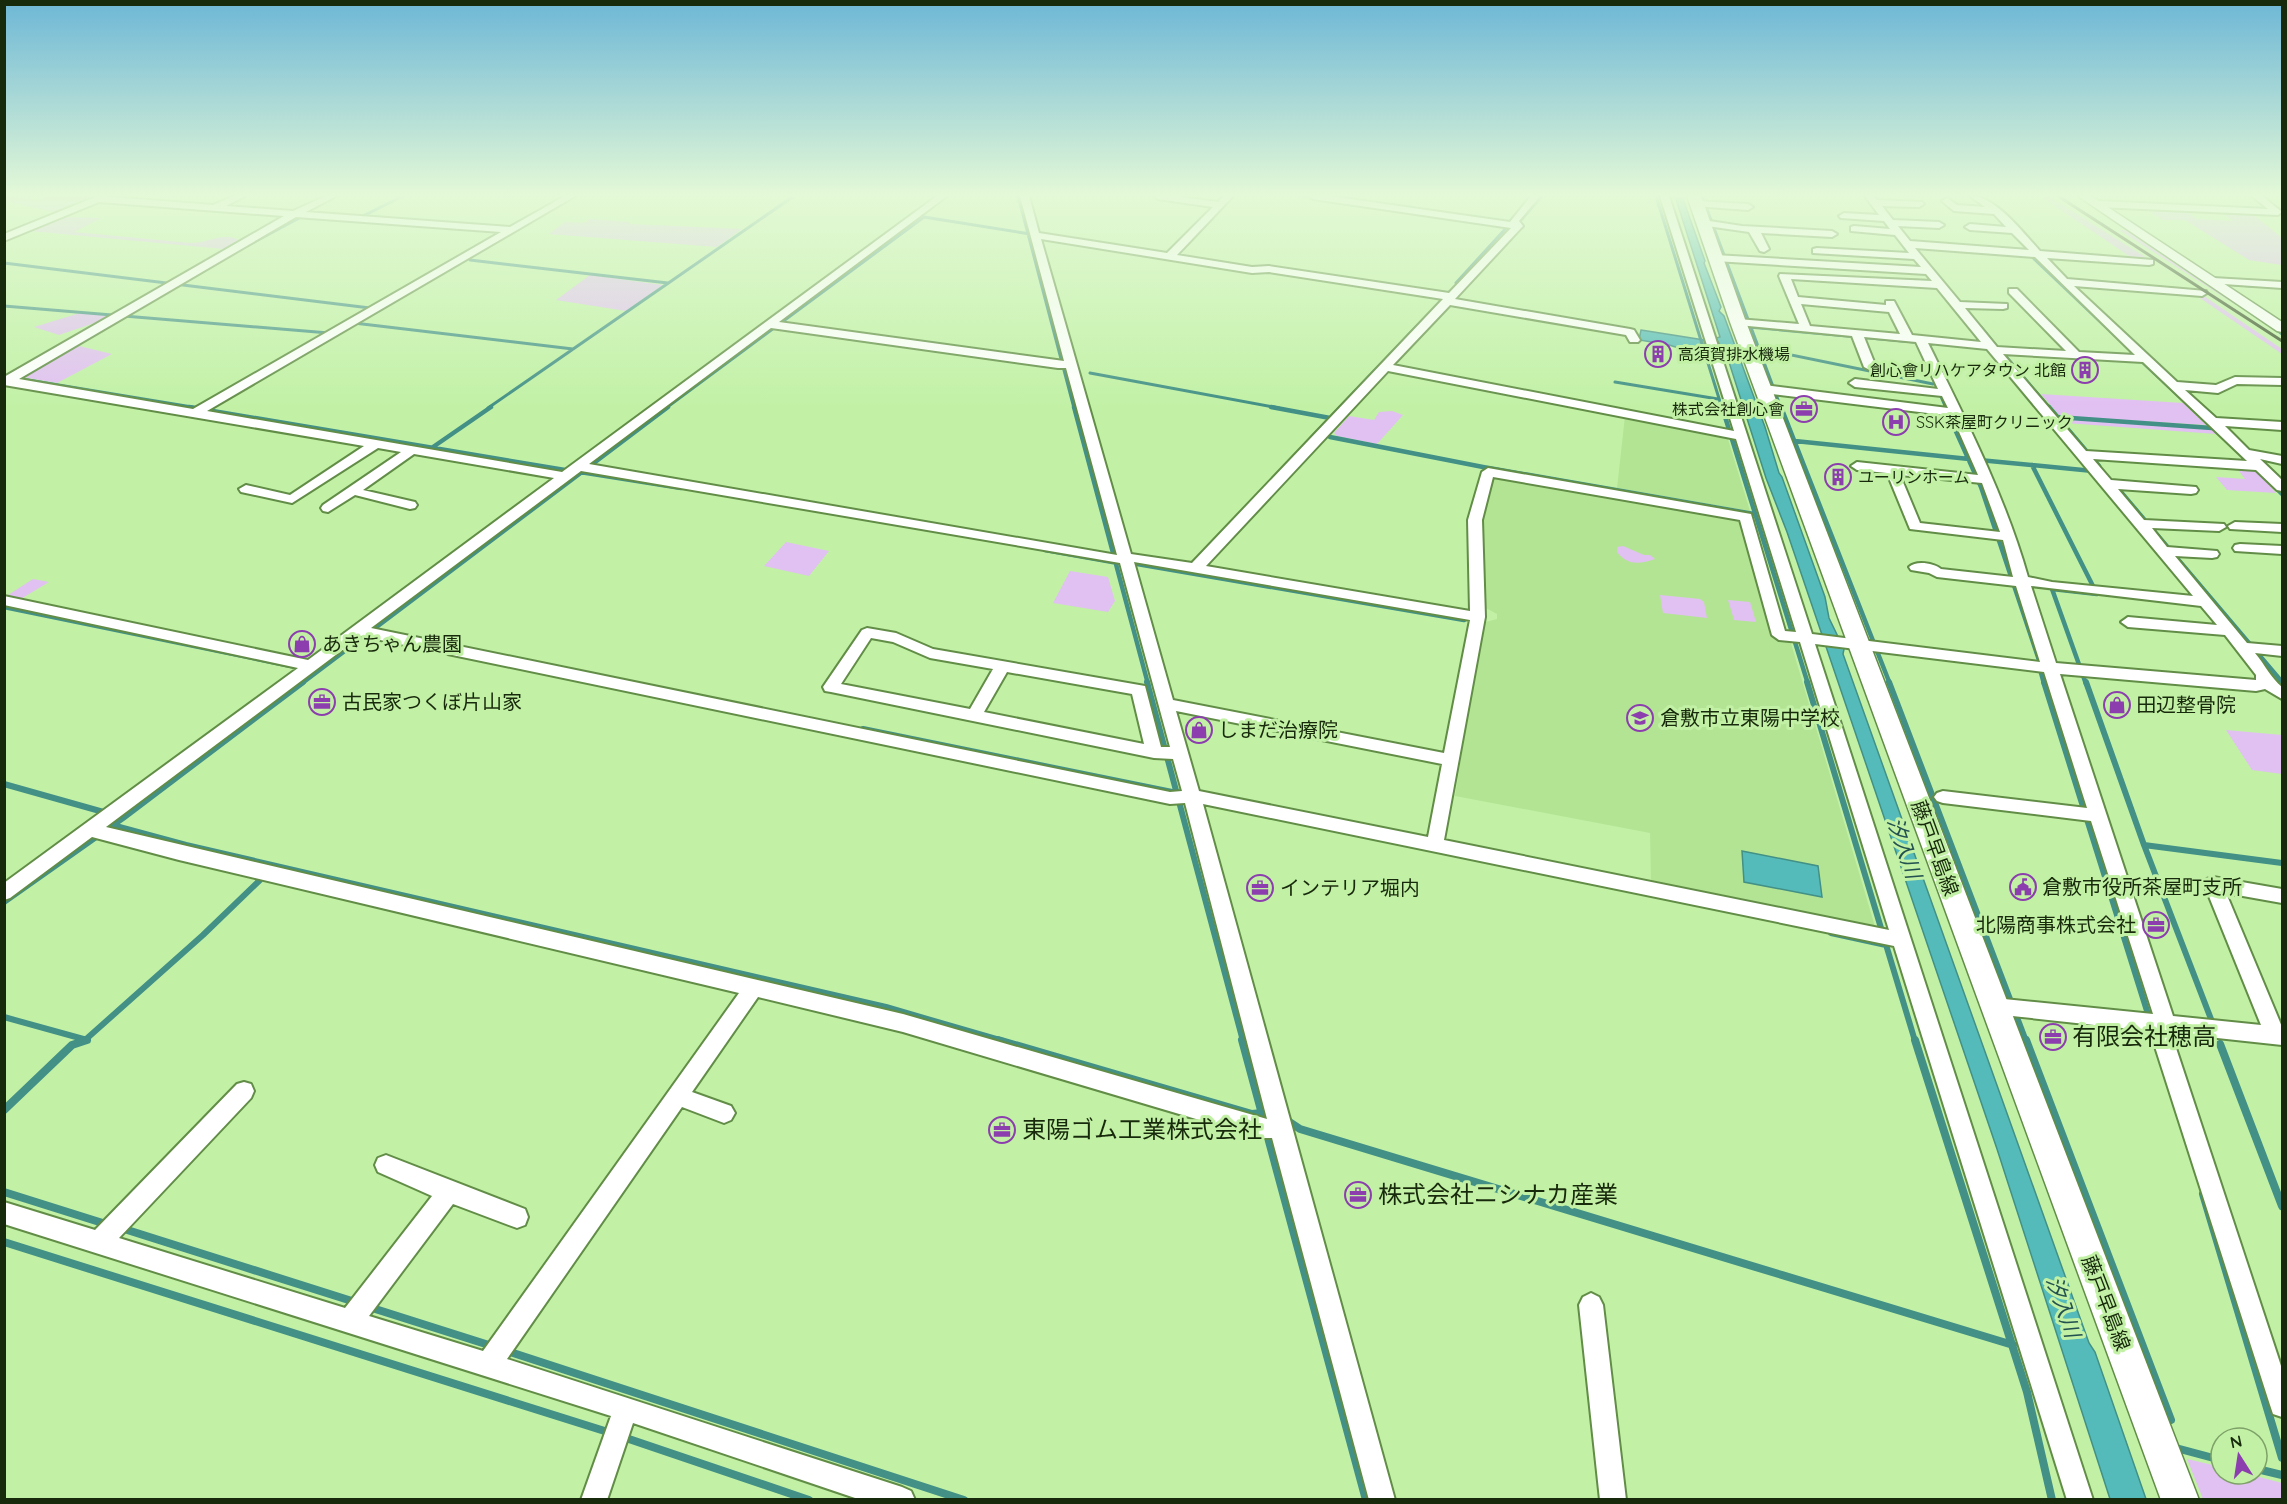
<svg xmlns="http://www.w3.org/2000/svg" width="2287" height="1504" font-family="Quicksand,'Noto Sans JP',sans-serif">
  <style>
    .built { fill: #b3e494 }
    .green { fill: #e1c0f2 }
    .water { fill: #54bbba; stroke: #429086; stroke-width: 1.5 }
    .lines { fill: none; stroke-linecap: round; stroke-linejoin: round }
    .stream-far3 { stroke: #429086; stroke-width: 3 }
    .stream-far2 { stroke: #429086; stroke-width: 4.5 }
    .stream-far1 { stroke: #429086; stroke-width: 6 }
    .stream { stroke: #429086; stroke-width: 8 }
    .minor-casing { stroke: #628d47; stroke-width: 4 }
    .tertiary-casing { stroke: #628d47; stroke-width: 3 }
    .secondary-casing { stroke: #628d47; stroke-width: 3 }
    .minor { fill: #fff; fill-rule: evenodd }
    .tertiary { fill: #fff; fill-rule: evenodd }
    .secondary { fill: #fff; fill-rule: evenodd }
    .rail { stroke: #385029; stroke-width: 3 }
    .labels { text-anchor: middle; stroke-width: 6; stroke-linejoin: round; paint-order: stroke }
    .far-poi-label { font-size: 16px; fill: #182a0c; stroke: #c2f1a6; text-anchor: start }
    .poi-label { font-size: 20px; fill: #182a0c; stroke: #c2f1a6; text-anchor: start }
    .street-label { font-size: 20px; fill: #182a0c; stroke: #c2f1a6 }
    .water-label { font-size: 21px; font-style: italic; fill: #235150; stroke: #c2f1a6 }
    .near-poi-label { font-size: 24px; fill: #182a0c; stroke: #c2f1a6; text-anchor: start }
  </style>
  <rect width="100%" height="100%" fill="#c2f1a6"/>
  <path class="built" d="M1625,416L1727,436L1750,511L1617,488Z
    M1493,475L1735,517L1744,521L1773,638L1790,640L1876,930L1651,883L1650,833L1455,796L1482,623L1497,619V614L1480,605L1479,521Z"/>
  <path class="green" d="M4,196L38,200L49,196H94L58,213L5,201Z
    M2040,196H2048L2150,260L2129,256Z
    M2147,210L2185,211L2197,219L2233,221L2225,214L2254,215L2282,238V265L2249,260L2185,220H2163Z
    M62,217L101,218L74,232L190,243C211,243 222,230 243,242L224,249L30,231Z
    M590,219L630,222V224L742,229L717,247L549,234L565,222L584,223Z
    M2119,230H2127L2242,308L2233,303Z
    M590,275L663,285L626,311L556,300Z
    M2194,294L2204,296L2282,349V354Z
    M80,313L115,316L59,335L34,327Z
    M75,345L112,354L57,383L22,377Z
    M2041,394L2183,403L2206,425L2060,416Z
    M1392,411L1403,415L1377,444L1337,436L1334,433L1349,416L1374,420L1379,412Z
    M2069,419L2211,429L2216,434L2066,423L2063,420Z
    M2236,467L2254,468L2276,493L2227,490L2216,477L2245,479Z
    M786,542L829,551L809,576L764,566Z
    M1623,546L1644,555H1650L1655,559C1640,564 1628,566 1617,552V547Z
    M1070,571L1108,577L1115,601L1108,612L1053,603Z
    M33,579L49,582L19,600L5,597Z
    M1660,595L1700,599L1704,602L1707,618L1663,613Z
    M1728,600L1750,602L1756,622L1734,620Z
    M2226,730L2282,735V774L2252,770Z
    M2187,1459L2221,1467V1474H2248L2282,1483V1499H2203Z"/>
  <path class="water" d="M1675,196H1682L1705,261L1704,263L1721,307L1719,311L1724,316L1765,427L1779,473L1782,477L1825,597L1829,618L1844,649L1843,654L2089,1343L2095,1352L2146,1499H2110L1997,1149L1787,532L1766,478L1728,359L1716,338L1720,337Z
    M1641,330L1704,340L1708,357L1669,345L1668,348L1659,346L1658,343L1639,340Z
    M1742,851L1818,866L1822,897L1744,882Z"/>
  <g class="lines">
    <path class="stream-far3" d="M1018,196L1074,408
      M1302,196L1315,197
      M1656,196L1722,408
      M1702,196L1781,408
      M1873,196L1904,234
      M1216,203L1224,196
      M321,204L338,196
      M361,217L403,196
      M1522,219L1542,196
      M241,249L303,216
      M2030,255L2130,350
      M470,260L668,283
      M4,263L370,308
      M1456,283L1508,226
      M2226,284L2251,286
      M4,306L329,333
      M354,323L573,349
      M1749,327L1914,342
      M1981,327L1998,348
      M2273,327L2282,334
      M1757,348L1933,384
      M1920,349L1946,408
      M2003,353L2050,408
      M2142,362L2189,406
      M1090,373L1279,408
      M4,376L198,408
      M1615,382L1718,399
      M488,408L794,196
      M666,408L924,217L1030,234
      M1339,408L1416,327L1424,322"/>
    <path class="stream-far2" d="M189,407L571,471
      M1074,407L1148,684
      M1271,407L1330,418
      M1722,407L1808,684
      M1781,407L1890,684
      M1945,407L1981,487L2039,660
      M2049,407L2099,466
      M2057,417L2212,428
      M1330,437L1483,467L1754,514
      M1795,441L1969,459
      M1305,445L1341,407
      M433,447L491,407
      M1979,460L2093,471
      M2032,465L2097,594L2052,589L2086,684
      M580,472L681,488
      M2115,485L2282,682
      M2275,487L2282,494
      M1045,550L1118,563
      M1137,564L1464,620
      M4,607L296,667
      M2041,673L2044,684
      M301,684L668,407"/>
    <path class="stream-far1" d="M1147,682L1243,1041
      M1807,682L1915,1041
      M1889,682L2026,1041
      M2044,682L2148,1014
      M2086,682L2144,845L2211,1019
      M863,729L1177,793
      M4,784L107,813
      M112,825L186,845L886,1007L1003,1041
      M2144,845L2282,863
      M4,902L123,818L303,682
      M1831,933L1886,945
      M4,1017L87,1040
      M84,1041L203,935L260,880"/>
    <path class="stream" d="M998,1040L1252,1114L1262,1113
      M1242,1040L1265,1125
      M1915,1040L2027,1392L2052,1500
      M2026,1040L2171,1420L2165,1419
      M2220,1044L2282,1206
      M4,1110L72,1045L87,1040
      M1285,1119L1300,1129L2013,1345
      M1267,1134L1366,1500
      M4,1192L109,1225
      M2203,1194L2282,1458
      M121,1228L355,1302
      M4,1242L611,1433
      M369,1307L492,1346
      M507,1351L964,1500
      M623,1437L809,1500
      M2176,1448L2221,1460
      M2257,1469L2282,1475"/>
    <defs>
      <path id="minor" d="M98,196L213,205L234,196H245L226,206L293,211L326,196H336L306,212L510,227L565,196H575L207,411L562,472L937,196H947L779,322L1064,361L1020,196H1029L1039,233L1167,253L1213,207L1158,199L1154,196H1173L1218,202L1224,196H1233L1177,255L1252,267L1269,266L1449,293L1511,228L1313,199L1309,196H1329L1510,222L1531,196H1540L1519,221L1523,226L1521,228L1455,299L1630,329L1634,330L1640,340L1638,342H1630L1626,335L1450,305L1393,365L1734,431L1660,196H1669L1812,634L2040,662L2016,586L1937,577L1929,573L1911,570L1909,567C1916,560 1934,563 1941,569L2013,577L2003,540L1910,529L1887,473L1857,470L1851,466L1857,462L1978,475L1952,416L1764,393L1758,389L1764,385L1948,408L1942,396L1855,387L1849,383L1855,379L1938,389L1916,342L1864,337L1876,367L1870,370L1864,367L1852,336L1738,325L1733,322L1738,319L1799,324L1779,276L1780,274L1932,281L1926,274L1715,261L1710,258L1715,255L1921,267L1914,259L1813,253V249L1817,248L1909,253L1895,235L1851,231V227L1854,226L1890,229L1884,221L1841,218L1839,216L1844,213L1879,215L1865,196H1873L1877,200L1922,202L1924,204L1919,207L1882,206L1893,220L1939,222L1944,225L1939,228L1898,226L1910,241L2029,250L2012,233L1970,230L1965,227L1970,224L2006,227L1994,214L1954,211L1942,201L1947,198L1957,205L1985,207L1970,196C1994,194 2024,234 2040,251L2153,260V264L2149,265L2047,258L2067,279L2206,291L2207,293L2202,296L2074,286L2177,382L2216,385L2235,377L2282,378V385L2237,384L2218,393L2185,390L2216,418L2282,422V430L2225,426L2249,450L2282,456V464L2260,459L2282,480V491L2277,490L2256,470L2093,459L2111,480L2196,487L2198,490L2196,493L2191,494L2118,489L2144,520L2224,524L2226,527L2219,531L2152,528L2167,547L2217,551L2219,554L2217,557L2212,558L2175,556L2247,643L2282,646V656L2255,653C2265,665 2271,678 2282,687V699L2265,689L2256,691L2060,674L2173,1016L2261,1025L2204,884L2207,879L2213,877L2282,889V903L2226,893L2282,1027V1045L2171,1033L2282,1369V1417L2273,1414L2270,1405L2150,1031L1994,1014L1987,1012L1984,1006L1987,1000L1994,998L2153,1014L2091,821L1943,803L1937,801L1934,797L1937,793L1943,791L2087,808L2044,672L1815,644L2093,1500H2067L1894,946L1203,804L1395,1500H1369L1272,1138H1260L903,1032L758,997L692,1092L731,1106L735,1113L731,1120L724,1123L682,1107L507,1359L902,1487L911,1491L915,1500H861L633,1423L607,1500H581L611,1416L4,1224V1202L95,1230L237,1084L244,1082L251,1084L254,1091L251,1098L119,1238L345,1308L432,1196L378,1172L375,1165L378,1158L386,1155L525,1209L528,1217L525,1225L517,1228L453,1204L369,1316L483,1351L739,993L179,860L92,837L10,898L4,900V883L298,668L4,605V596L308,660L554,478L414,454L363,490L415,502L417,505L415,508L410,509L355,495L328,512L323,511L321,508L323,505L401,452L378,448L292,503L241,492L239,489L246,485L290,495L364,446L4,385V377L284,216L99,202L4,241V234ZM296,217L501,232L193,409L19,379ZM1041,239L1252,273L1269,272L1443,299L1192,563L1131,554ZM1915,248L2035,257L2135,355L2079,352L2017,289H2009V293L2066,351L1997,347L1965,308L2003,309L2007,308V304L1960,302ZM1791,279L1937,288L1981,342L1912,335L1894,301H1886V305L1798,297ZM1801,304L1889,312L1900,334L1810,326ZM771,328L1058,368H1066L1117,555L589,464ZM1928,343L1987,349L2193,596L2052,582L2028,577C2005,496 1966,420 1928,343ZM2003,354L2143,362L2247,461L2086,451ZM1388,371L1736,439L1796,632L1785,631L1751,514L1488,468L1482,472L1468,520L1470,611L1206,566ZM581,471L1120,563L1170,747H1161L1145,686L933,649L896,633L867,628L862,630L823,687L825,691L831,692L1154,758L1173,759L1182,791L1170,792L371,628ZM1900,475L1982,483L2000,532L1920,523ZM1493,477L1740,520L1772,635L1779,640L1800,642L1889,930L1444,840L1485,617L1482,520ZM1134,562L1470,620L1444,753L1173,700ZM2031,586L2201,606L2217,625L2128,617L2121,622L2128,627L2225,635L2256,675V680L2056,663ZM361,636L1170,804L1185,803L1267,1119L903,1014L106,827ZM871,638L893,642L930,658L993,669L970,709L841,684ZM1007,672L1132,694L1144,744L984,712ZM1176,711L1442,764L1428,837L1199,791Z
        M2252,196H2262L2282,212L2278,215L2098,207L2093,204L2098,201L2268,209Z
        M1697,201L1748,204L1753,207L1748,210L1694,206L1692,204Z
        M1703,220L1742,226L1832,231L1837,234L1832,237L1761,233L1769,249L1764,252L1760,251L1749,232L1700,225V221Z
        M2213,278L2282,282V288L2209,283L2208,281Z
        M2235,522L2282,524V532L2230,529L2228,526Z
        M2240,544L2282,546V554L2235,551L2233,548L2235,545Z
        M1591,1293L1599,1297L1603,1305L1626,1500H1600L1579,1305L1583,1297Z"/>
      <path id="tertiary" d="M2078,196H2091L2282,322V332L2277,331Z"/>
      <path id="secondary" d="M1687,196H1701L1746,322L2199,1500H2161L1730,322Z"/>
    </defs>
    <use href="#minor" class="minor-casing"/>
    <use href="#tertiary" class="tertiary-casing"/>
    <use href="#secondary" class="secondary-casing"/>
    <use href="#minor" class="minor"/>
    <use href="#tertiary" class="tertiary"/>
    <use href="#secondary" class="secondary"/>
    <path class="rail" d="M2058,196L2282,341"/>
  </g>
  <linearGradient id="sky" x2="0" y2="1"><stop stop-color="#6db7d6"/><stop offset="0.48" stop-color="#e4f9d7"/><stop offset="1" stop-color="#e4f9d7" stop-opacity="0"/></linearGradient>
  <rect width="2287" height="406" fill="url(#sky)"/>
  <defs>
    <symbol id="building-ring" viewBox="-11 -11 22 22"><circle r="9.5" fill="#c2f1a6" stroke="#8c3eae" stroke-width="1.5"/><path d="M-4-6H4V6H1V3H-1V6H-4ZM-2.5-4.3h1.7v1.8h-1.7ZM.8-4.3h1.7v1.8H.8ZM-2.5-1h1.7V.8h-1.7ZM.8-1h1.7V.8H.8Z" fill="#8c3eae"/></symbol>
    <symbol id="office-ring" viewBox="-11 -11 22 22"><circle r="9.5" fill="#c2f1a6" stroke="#8c3eae" stroke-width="1.5"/><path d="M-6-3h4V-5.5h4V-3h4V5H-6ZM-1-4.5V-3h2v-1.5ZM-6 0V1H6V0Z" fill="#8c3eae"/></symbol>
    <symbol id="hospital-ring" viewBox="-11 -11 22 22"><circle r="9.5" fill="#c2f1a6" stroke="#8c3eae" stroke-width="1.5"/><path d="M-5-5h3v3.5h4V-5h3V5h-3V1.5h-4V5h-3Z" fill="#8c3eae"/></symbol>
    <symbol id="shop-ring" viewBox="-11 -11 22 22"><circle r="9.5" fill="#c2f1a6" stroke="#8c3eae" stroke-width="1.5"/><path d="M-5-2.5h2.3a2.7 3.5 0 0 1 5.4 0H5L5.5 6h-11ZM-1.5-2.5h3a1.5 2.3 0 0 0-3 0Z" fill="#8c3eae"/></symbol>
    <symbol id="school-ring" viewBox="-11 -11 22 22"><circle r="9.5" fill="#c2f1a6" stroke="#8c3eae" stroke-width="1.5"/><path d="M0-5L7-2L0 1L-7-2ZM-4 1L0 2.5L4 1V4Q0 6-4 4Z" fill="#8c3eae"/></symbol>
    <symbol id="civic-ring" viewBox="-11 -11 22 22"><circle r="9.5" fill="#c2f1a6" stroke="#8c3eae" stroke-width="1.5"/><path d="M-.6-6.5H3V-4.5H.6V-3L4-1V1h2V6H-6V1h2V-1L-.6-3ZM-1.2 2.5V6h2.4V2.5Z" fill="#8c3eae"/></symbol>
  </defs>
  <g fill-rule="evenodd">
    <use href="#building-ring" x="1643" y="339" width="30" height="30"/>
    <use href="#building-ring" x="2070" y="355" width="30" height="30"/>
    <use href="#office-ring" x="1789" y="394" width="30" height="30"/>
    <use href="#hospital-ring" x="1881" y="407" width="30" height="30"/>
    <use href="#building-ring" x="1823" y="462" width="30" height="30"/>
    <use href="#shop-ring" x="287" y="629" width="30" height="30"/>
    <use href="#office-ring" x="307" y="687" width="30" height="30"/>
    <use href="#shop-ring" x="2102" y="690" width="30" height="30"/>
    <use href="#school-ring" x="1625" y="703" width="30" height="30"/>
    <use href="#shop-ring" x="1184" y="715" width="30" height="30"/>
    <use href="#civic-ring" x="2008" y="872" width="30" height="30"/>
    <use href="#office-ring" x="1245" y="873" width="30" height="30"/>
    <use href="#office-ring" x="2141" y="910" width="30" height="30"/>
    <use href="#office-ring" x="2038" y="1022" width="30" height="30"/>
    <use href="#office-ring" x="987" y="1115" width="30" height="30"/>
    <use href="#office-ring" x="1343" y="1180" width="30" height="30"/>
  </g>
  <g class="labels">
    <g class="far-poi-label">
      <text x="1678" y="360">高須賀排水機場</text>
      <text x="2066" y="376" text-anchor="end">創心會リハケアタウン 北館</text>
      <text x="1784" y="415" text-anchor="end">株式会社創心會</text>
      <text x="1916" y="428">SSK茶屋町クリニック</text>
      <text x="1858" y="483">ユーリンホーム</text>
    </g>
    <g class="poi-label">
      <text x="322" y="651">あきちゃん農園</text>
      <text x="342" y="709">古民家つくぼ片山家</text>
      <text x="2136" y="712">田辺整骨院</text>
      <text x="1660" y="725">倉敷市立東陽中学校</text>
      <text x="1218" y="737">しまだ治療院</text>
      <text x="2042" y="894">倉敷市役所茶屋町支所</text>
      <text x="1280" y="895">インテリア堀内</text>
      <text x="2136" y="932" text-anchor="end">北陽商事株式会社</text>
    </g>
    <g class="street-label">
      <text transform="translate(1935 848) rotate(70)" y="7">藤戸早島線</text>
      <text transform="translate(2106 1303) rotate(69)" y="7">藤戸早島線</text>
    </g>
    <g class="water-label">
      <text transform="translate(1904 848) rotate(71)" y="7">汐入川</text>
      <text transform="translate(2063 1307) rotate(71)" y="7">汐入川</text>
    </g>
    <g class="near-poi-label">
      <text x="2072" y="1045">有限会社穂高</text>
      <text x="1022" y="1138">東陽ゴム工業株式会社</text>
      <text x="1378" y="1203">株式会社ニシナカ産業</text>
    </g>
  </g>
  <rect width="2287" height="1504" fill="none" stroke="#182a0c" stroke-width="12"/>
  <g transform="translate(2239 1456) rotate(348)"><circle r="28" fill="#c2f1a6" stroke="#7ea168" stroke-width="1.5"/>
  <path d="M0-4.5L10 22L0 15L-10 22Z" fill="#8c3eae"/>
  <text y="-9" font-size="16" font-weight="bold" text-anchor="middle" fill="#182a0c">N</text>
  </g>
</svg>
